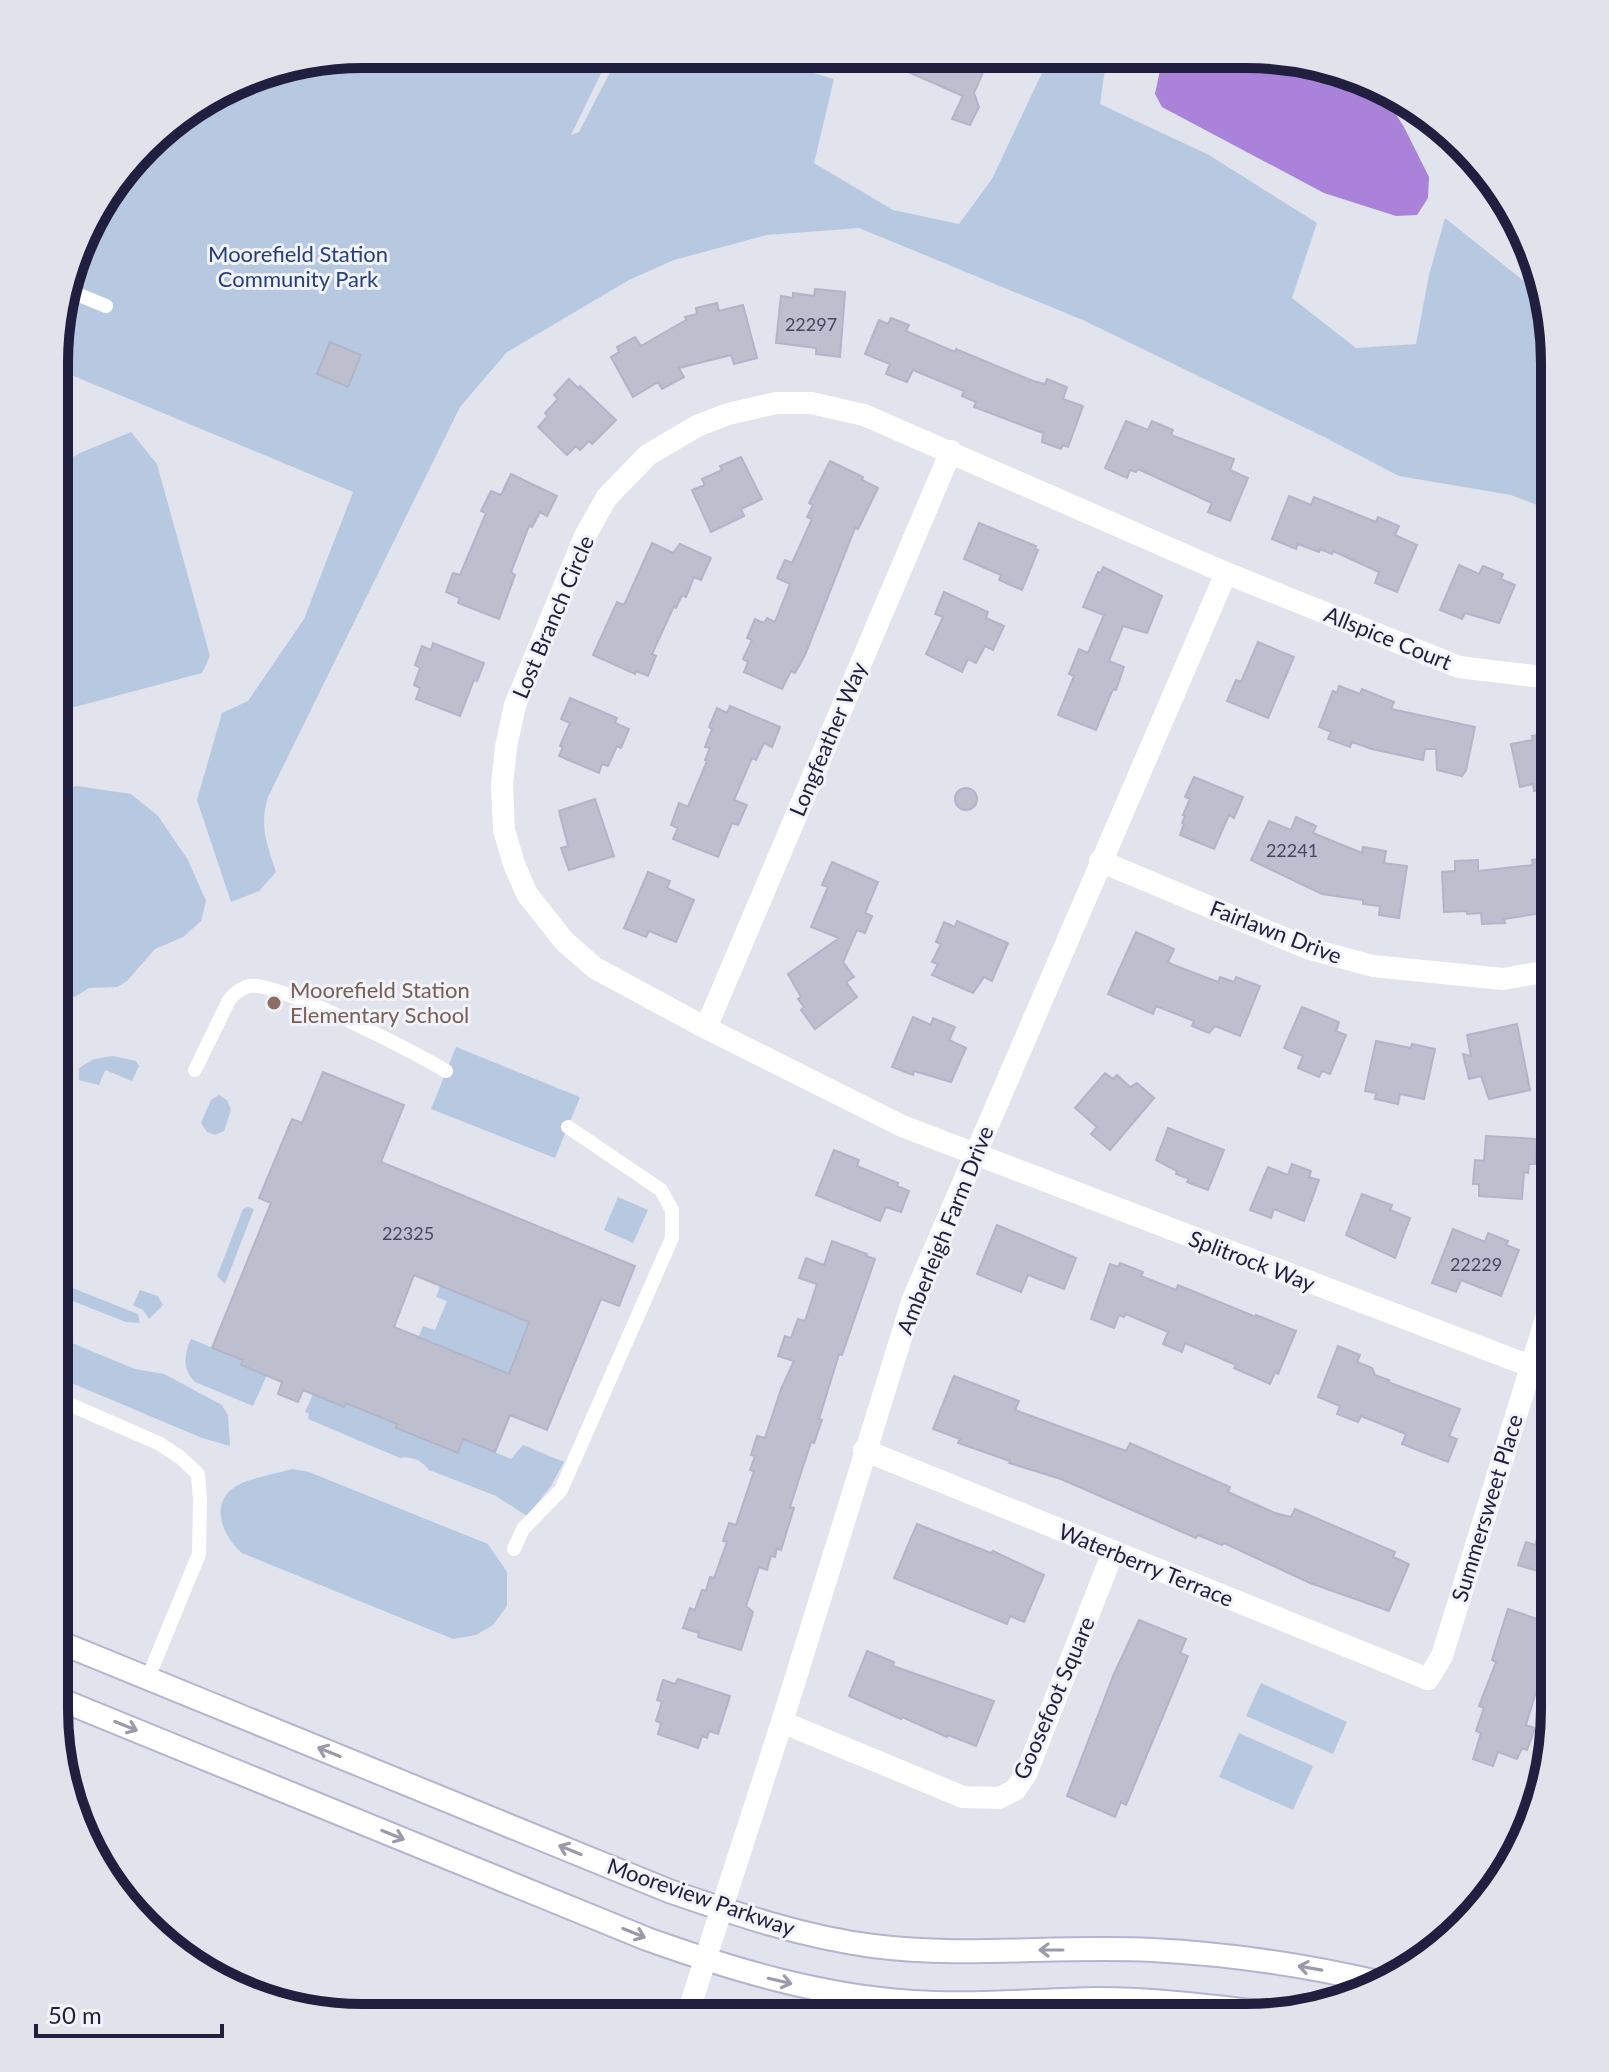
<svg xmlns="http://www.w3.org/2000/svg" width="1609" height="2072" font-family="Lato,sans-serif">
  <style>
    .green { fill: #b7c9e1 }
    .water { fill: #ab82d9 }
    .building { fill: #bdbfcf; stroke: #b2b5c8; stroke-width: 2; fill-rule: evenodd }
    .lines { fill: none; stroke-linecap: round; stroke-linejoin: round }
    .secondary-casing { stroke: #b3b4cf; stroke-width: 26 }
    .service { stroke: #fff; stroke-width: 14 }
    .minor { stroke: #fff; stroke-width: 22 }
    .secondary { stroke: #fff; stroke-width: 22 }
    .oneway { stroke: #9b9aa9 }
    .education-dot { fill: #8d6e63; stroke: #f2f3f9; stroke-width: 3 }
    .labels { text-anchor: middle; stroke-width: 6; stroke-linejoin: round; paint-order: stroke }
    .number-label { font-size: 18px; fill: #474764 }
    .park-label { font-size: 22px; fill: #243f7c; stroke: #f2f3f9 }
    .street-label { font-size: 22px; fill: #201f40; stroke: #f2f3f9 }
    .education-label { font-size: 22px; fill: #785e54; stroke: #f2f3f9; text-anchor: start }
    .rim { fill: none; stroke: #201f40; stroke-width: 10 }
  </style>
  <rect width="100%" height="100%" fill="#e1e3ed"/>
  <path class="green" d="M363,54L610,55L571,135L579,132L619,55H768L770,60L834,79L814,163L893,210L959,224L992,179L1050,56H1107L1100,104L1209,155L1317,223L1292,298L1356,348L1416,344L1429,275L1445,218L1539,293L1555,362V512L1511,495L1399,476L1326,438L1085,321L859,228L767,235L674,260L629,280L507,352L460,407L268,797C259,826 267,844 276,872L259,891L231,902L197,800L222,713L248,701L304,619L353,492L57,369V322L95,209L159,130L263,71Z
    M131,432L157,464L210,656L202,673L56,712V466L82,452Z
    M77,786L131,794L158,816L188,860L206,901L201,921L183,937L155,949L127,981L117,987L89,988L55,1009L56,793L60,789Z
    M456,1047L580,1097L555,1158L431,1109Z
    M113,1056L136,1061L139,1066L132,1081L105,1070L99,1085L79,1080V1068L94,1059Z
    M219,1095L227,1100L231,1110L224,1131L215,1135L207,1132L201,1123L211,1100Z
    M618,1197L648,1210L633,1243L604,1230Z
    M248,1207L254,1209L225,1284L217,1276L243,1209Z
    M55,1281L138,1314L140,1323L126,1322L55,1294Z
    M440,1286L529,1322L509,1374L419,1336L423,1326L435,1330L447,1301L436,1297Z
    M140,1290L158,1296L163,1305L149,1319L143,1310L133,1305Z
    M55,1336L135,1369L164,1374L222,1405L228,1415L230,1446L202,1438L55,1376Z
    M191,1339L243,1360L241,1365L267,1375L253,1406L195,1382C182,1369 184,1354 191,1339Z
    M313,1394L346,1403L397,1424L396,1428L457,1453L463,1439L511,1459L523,1445L564,1462L551,1486L527,1516L496,1496L429,1470C423,1461 410,1455 400,1458L308,1419L309,1414L305,1412Z
    M292,1469L309,1472L488,1544L507,1572V1606L493,1625L476,1635L453,1639L242,1553C222,1536 208,1501 238,1485C254,1477 275,1474 292,1469Z
    M1261,1683L1347,1722L1333,1754L1246,1716Z
    M1239,1733L1313,1766L1293,1810L1219,1777Z"/>
  <path class="water" d="M1163,56L1287,57L1364,77L1378,86L1404,127L1429,177L1428,198L1417,215L1396,216L1324,193L1162,107L1155,94Z"/>
  <path class="building" d="M872,56H990L974,93L979,107L970,125L952,119L963,96Z
    M815,289L845,292L840,357L816,354V348L776,343L781,296L793,298V293L814,296Z
    M717,303L719,311L743,305L757,358L734,364L731,355L679,368L684,377L662,389L658,382L633,397L611,357L619,352L617,347L635,337L641,346L686,320L685,317L697,314L696,308Z
    M891,318L909,325L906,331L955,352L956,349L1033,381L1045,384L1047,379L1067,387L1063,399L1083,406L1068,447L1063,445L1061,449L1042,442L1043,433L974,407L976,402L962,396L964,391L913,370L907,382L886,374L890,364L865,354L879,320L888,324Z
    M330,342L361,355L348,387L317,374Z
    M569,379L578,388L580,386L616,420L592,444L589,441L580,450L576,446L567,455L538,427L548,416L545,413L558,399L554,395Z
    M1126,421L1148,430L1152,421L1173,430L1171,435L1234,459L1230,470L1248,478L1230,521L1208,512L1212,503L1138,469L1136,472L1130,470L1127,478L1105,468Z
    M741,457L762,499L741,509L744,516L711,532L692,490L705,485L702,479L722,470L720,466Z
    M830,461L863,477L862,480L878,488L858,529L855,528L805,655L795,673L791,671L782,689L744,672L748,662L743,659L752,640L747,638L755,619L764,623L767,618L775,622L790,584L777,578L785,560L792,563L812,519L807,517L813,505L809,503Z
    M511,474L557,496L547,516L540,512L532,527L529,526L511,572L515,575L499,619L458,603L460,598L446,592L453,573L460,575L486,513L481,511L491,491L501,495Z
    M1289,496L1311,505L1314,497L1376,522L1378,517L1399,526L1395,535L1417,545L1397,592L1375,583L1379,572L1333,551L1332,554L1320,549L1319,552L1298,544L1296,549L1272,539Z
    M979,523L1036,546L1035,549L1038,550L1022,590L999,580L1001,575L964,559Z
    M652,543L673,553L680,544L711,558L701,580L694,577L686,597L682,595L676,608L674,606L652,654L656,656L648,676L636,671L635,674L593,655L617,602L624,605Z
    M1459,565L1479,574L1483,566L1503,574L1501,579L1515,585L1499,623L1465,613L1462,619L1440,610Z
    M1103,567L1162,596L1147,633L1123,626L1109,661L1124,667L1116,690L1113,689L1096,730L1058,715L1074,676L1069,674L1079,649L1088,653L1104,615L1083,607L1098,572L1101,573Z
    M944,592L988,612L986,618L1004,626L993,650L985,646L976,663L968,659L962,672L926,654L943,617L935,614Z
    M1258,642L1294,657L1268,718L1227,701L1236,680L1241,682Z
    M433,643L484,663L477,681L474,680L460,716L416,699L420,688L414,685L420,668L415,665L422,646L431,650Z
    M1339,686L1360,694L1362,689L1394,702L1391,709L1475,727L1466,770L1462,776L1437,770L1436,749H1425L1423,760L1372,749L1352,742L1350,747L1328,739L1331,732L1319,727L1333,691L1337,693Z
    M570,698L617,718L615,723L629,729L621,748L617,746L608,766L602,764L599,773L559,756L563,747L560,746L570,723L561,719Z
    M730,706L780,727L772,747L764,743L756,760L752,758L734,800L747,805L738,825L732,823L718,857L673,839L678,828L671,825L679,803L688,807L707,761L705,760L710,748L705,747L712,729L709,727L717,708L727,713Z
    M1555,731V786L1534,791L1533,784L1520,787L1511,744L1533,740L1532,736Z
    M1194,777L1243,797L1234,818L1229,815L1214,849L1180,835L1184,824L1182,823L1185,816L1183,815L1190,799L1185,797Z
    M955 799a11 11 0 1 1 22 0a11 11 0 1 1-22 0Z
    M595,799L614,856L569,870L561,848L568,846L559,811Z
    M1296,817L1316,826L1313,833L1362,853L1363,847L1386,851L1384,863L1407,866L1399,918L1379,915L1380,906L1363,904V900L1322,894L1251,860L1269,821L1291,830Z
    M1555,856V911L1504,919L1505,923L1482,924L1481,913L1467,914V911L1444,912L1442,872L1455,871V861L1478,860V871L1533,865L1532,860Z
    M832,862L878,882L865,913L872,916L865,933L857,930L843,962L854,977L846,982L857,997L815,1029L801,1010L804,1007L798,999L801,997L788,974L839,938L811,927L828,887L822,885Z
    M648,872L670,881L667,888L694,900L676,942L649,931L646,937L624,928Z
    M957,921L1008,943L992,981L984,977L973,993L932,975L938,964L932,962L941,944L936,942L944,922L955,927Z
    M1136,932L1174,949L1168,962L1171,964L1218,982L1220,977L1234,982L1236,977L1260,986L1240,1036L1215,1026L1209,1033L1192,1026L1194,1021L1156,1006L1153,1014L1108,994Z
    M1302,1007L1339,1022L1336,1031L1346,1035L1330,1074L1322,1071L1319,1077L1298,1068L1303,1056L1284,1048Z
    M913,1017L931,1025L933,1018L955,1027L949,1040L966,1048L951,1082L914,1071L913,1075L892,1067Z
    M1517,1024L1530,1090L1489,1099L1481,1076L1469,1079L1463,1054L1471,1056L1467,1035Z
    M1376,1041L1411,1048L1412,1044L1435,1049L1424,1099L1400,1094L1398,1104L1375,1099L1376,1093L1365,1091Z
    M323,1072L404,1105L381,1162L635,1266L619,1306L601,1299L547,1430L510,1415L495,1452L463,1439L458,1453L396,1428L397,1424L346,1403L344,1407L303,1390L298,1402L278,1394L282,1382L241,1365L243,1360L212,1348L271,1203L259,1198L292,1119L302,1123ZM414,1275L529,1322L509,1374L394,1327Z
    M1105,1073L1113,1079L1117,1075L1130,1087L1137,1083L1154,1098L1110,1150L1091,1134L1097,1127L1075,1108Z
    M1168,1128L1224,1150L1208,1190L1187,1182L1189,1179L1176,1174L1177,1171L1156,1160Z
    M1486,1136L1537,1139L1535,1164H1529L1528,1173L1524,1172L1522,1199L1479,1196V1184H1473L1475,1160L1484,1161Z
    M834,1150L859,1160L857,1166L898,1183L897,1186L909,1191L901,1212L886,1207L880,1221L816,1195Z
    M1292,1164L1311,1171L1309,1177L1319,1180L1304,1221L1274,1209L1271,1218L1250,1210L1268,1167L1288,1175Z
    M1362,1194L1392,1205L1390,1210L1410,1218L1395,1258L1346,1235Z
    M997,1225L1076,1258L1064,1289L1028,1275L1021,1292L977,1274Z
    M1453,1229L1485,1242L1488,1233L1508,1241L1506,1245L1519,1250L1501,1296L1461,1280L1456,1292L1432,1283Z
    M832,1241L867,1254L866,1256L875,1259L842,1355L839,1354L819,1419L822,1420L814,1443L811,1442L790,1507L794,1508L781,1550L777,1548L775,1557L771,1556L767,1570L759,1567L746,1606L753,1612L741,1650L698,1637L699,1633L683,1628L690,1608L695,1610L702,1590L706,1591L710,1577L714,1578L727,1542L723,1541L729,1523L736,1525L754,1471L750,1470L755,1456L751,1455L757,1436L765,1438L781,1389L794,1361L778,1356L785,1336L791,1338L798,1319L805,1321L817,1284L799,1278L806,1258L824,1265Z
    M1120,1263L1143,1272L1141,1276L1176,1290L1178,1285L1256,1317V1315L1296,1331L1278,1374L1275,1372L1270,1384L1234,1368L1236,1365L1185,1343L1182,1352L1163,1344L1168,1332L1126,1314L1124,1317L1119,1315L1114,1328L1091,1319L1110,1264L1118,1267Z
    M1338,1346L1360,1355L1357,1362L1372,1368L1375,1375L1389,1380L1388,1382L1460,1409L1449,1436L1457,1439L1448,1462L1402,1444L1406,1434L1361,1416L1358,1422L1337,1414L1340,1406L1318,1397Z
    M954,1376L1019,1401L1015,1410L1126,1451L1130,1443L1230,1487L1228,1492L1275,1513L1291,1517L1295,1509L1395,1552L1393,1557L1409,1564L1389,1611L1310,1583L1224,1543L1222,1545L1198,1535L1196,1538L1061,1479L1009,1463L1010,1461L958,1443L960,1439L933,1429Z
    M1550,1498L1554,1499V1576L1518,1565L1526,1542L1535,1545Z
    M917,1524L991,1553L993,1551L1044,1575L1024,1622L1010,1616L1007,1624L894,1578Z
    M1508,1609L1549,1623L1542,1643L1554,1647V1652L1549,1666L1544,1665L1526,1725L1535,1728L1527,1750L1522,1748L1517,1759L1498,1752L1493,1766L1473,1759L1481,1733L1476,1731L1484,1708L1479,1706L1496,1662L1492,1660Z
    M1139,1620L1186,1639L1180,1653L1188,1656L1126,1805L1121,1802L1115,1817L1067,1796L1114,1674Z
    M867,1651L894,1662L893,1666L994,1701L976,1746L948,1735L947,1737L902,1717L901,1719L849,1696Z
    M678,1679L730,1696L718,1734L709,1731L707,1738L702,1736L698,1748L658,1734L661,1723L656,1721L662,1702L657,1700L663,1680L675,1684Z"/>
  <g class="lines">
    <defs>
      <path id="secondary" d="M54,1640L669,1891C736,1914 803,1937 873,1946C966,1958 1060,1945 1152,1950C1231,1954 1310,1966 1386,1984
        M54,1697L647,1939C734,1970 821,1996 913,2002C974,2006 1036,2000 1097,1999C1153,1999 1211,2006 1267,2013"/>
    </defs>
    <use href="#secondary" class="secondary-casing"/>
    <path class="service" d="M67,290L106,306
      M195,1070L229,1000C234,994 241,988 249,986C277,981 417,1053 446,1071
      M55,1398L158,1443L180,1457L198,1474L200,1500L199,1554L148,1678
      M514,1549L523,1529L561,1490L672,1238V1210L661,1190L568,1127"/>
    <path class="minor" d="M1100,861L1310,949L1373,966L1503,979L1555,970
      M706,1028L951,451
      M1530,1366L902,1126L706,1028L595,968L564,941L527,894L514,864L504,830L502,785L506,747L515,705L585,536L607,497L648,455L697,426L728,414L776,403H811L864,415L1226,573L1459,667L1542,677L1555,672
      M864,1450L1428,1679L1442,1656L1555,1289
      M782,1722L963,1797L999,1798L1015,1790L1026,1774L1113,1552
      M687,2016L782,1722L913,1299L1226,573"/>
    <use href="#secondary" class="secondary"/>
  </g>
  <defs><path id="oneway-shaft" d="M-6 0H5M1.5-3L5.5 0L1.5 3" fill="none" stroke-width="1.6" stroke-linecap="round" stroke-linejoin="round" transform="scale(2)"/></defs>
  <g class="oneway">
    <use href="#oneway-shaft" transform="translate(126 1726) rotate(22)"/>
    <use href="#oneway-shaft" transform="translate(329 1752) rotate(-158)"/>
    <use href="#oneway-shaft" transform="translate(393 1835) rotate(22)"/>
    <use href="#oneway-shaft" transform="translate(570 1850) rotate(-158)"/>
    <use href="#oneway-shaft" transform="translate(634 1933) rotate(22)"/>
    <use href="#oneway-shaft" transform="translate(1051 1950) rotate(-180)"/>
    <use href="#oneway-shaft" transform="translate(1310 1968) rotate(-170)"/>
    <use href="#oneway-shaft" transform="translate(780 1981) rotate(13)"/>
  </g>
  <circle class="education-dot" cx="274" cy="1003" r="8"/>
  <g class="labels">
    <g class="number-label">
      <text x="811" y="331">22297</text>
      <text x="1292" y="857">22241</text>
      <text x="408" y="1240">22325</text>
      <text x="1476" y="1271">22229</text>
    </g>
    <g class="park-label">
      <text x="298" y="262">Moorefield Station<tspan x="298" dy="25">Community Park</tspan></text>
    </g>
    <g class="street-label">
      <text transform="translate(553 617) rotate(-67)" y="8">Lost Branch Circle</text>
      <text transform="translate(1388 638) rotate(22)" y="8">Allspice Court</text>
      <text transform="translate(828 739) rotate(-67)" y="8">Longfeather Way</text>
      <text transform="translate(1276 932) rotate(21)" y="8">Fairlawn Drive</text>
      <text transform="translate(945 1230) rotate(-68)" y="8">Amberleigh Farm Drive</text>
      <text transform="translate(1252 1261) rotate(21)" y="8">Splitrock Way</text>
      <text transform="translate(1487 1508) rotate(-73)" y="8">Summersweet Place</text>
      <text transform="translate(1146 1565) rotate(22)" y="8">Waterberry Terrace</text>
      <text transform="translate(1054 1698) rotate(-67)" y="8">Goosefoot Square</text>
      <text transform="translate(701 1897) rotate(19)" y="8">Mooreview Parkway</text>
    </g>
    <g class="education-label">
      <text x="290" y="998">Moorefield Station<tspan x="290" dy="25">Elementary School</tspan></text>
    </g>
  </g>
  <path d="M0 0H1609V2072H0ZM363 68H1246A295 295 0 0 1 1541 363V1709A295 295 0 0 1 1246 2004H363A295 295 0 0 1 68 1709V363A295 295 0 0 1 363 68Z" fill="#e1e2ea" fill-rule="evenodd"/>
  <path class="rim" d="M363 68H1246A295 295 0 0 1 1541 363V1709A295 295 0 0 1 1246 2004H363A295 295 0 0 1 68 1709V363A295 295 0 0 1 363 68Z"/>
  <path d="M36 2024v12h186v-12" fill="none" stroke="#201f40" stroke-width="4"/>
  <text x="48" y="2024" font-size="24" fill="#201f40" stroke="#f2f3f9" stroke-width="6" paint-order="stroke">50 m</text>
</svg>
